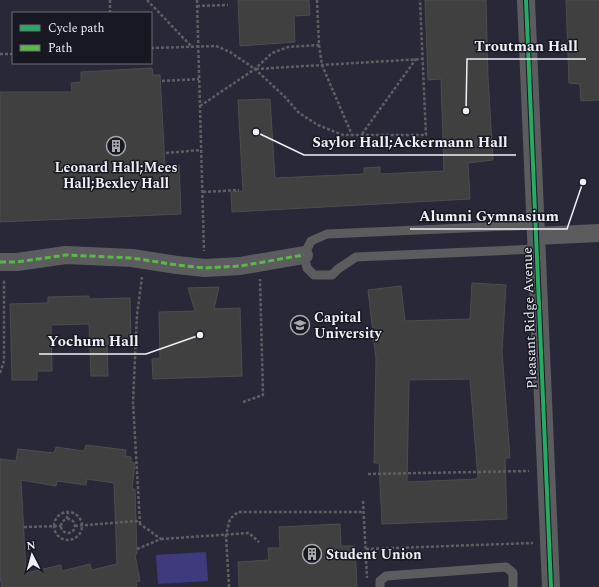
<svg xmlns="http://www.w3.org/2000/svg" width="599" height="587" font-family="Spectral,serif">
  <style>
    .built { fill: #282838; fill-rule: evenodd }
    .green { fill: #3f3a7e }
    .building { fill: #414041; stroke: #4d4d4d; fill-rule: evenodd }
    .lines { fill: none; stroke-linecap: round; stroke-linejoin: round }
    .path { stroke: #5f5f61; stroke-width: 2.5; stroke-dasharray: 3 2; stroke-linecap: butt }
    .lane { stroke: #5c5c5f; stroke-width: 9 }
    .street { stroke: #5c5c5f; stroke-width: 18 }
    .quiet { stroke: #58b947; stroke-width: 3; stroke-dasharray: 6 3; stroke-linecap: butt }
    .cycleway-casing { stroke: #171822; stroke-width: 6 }
    .cycleway { stroke: #26ab63; stroke-width: 4 }
    .labels { text-anchor: middle; stroke-width: 3; stroke-linejoin: round; paint-order: stroke }
    .poi-label { font-size: 14px; font-weight: bold; fill: #eff0f7; stroke: #171822; text-anchor: start }
    .street-label { font-size: 14px; fill: #eff0f7; stroke: #171822 }
    .leader { fill: none; stroke: #eff0f7; stroke-width: 1.5 }
    .callout-dot { fill: #eff0f7; stroke: #171822; stroke-width: 1.5 }
    .callout-label { font-size: 15px; text-anchor: middle; font-weight: bold; fill: #eff0f7; stroke: #171822; stroke-width: 3; stroke-linejoin: round; paint-order: stroke }
  </style>
  <rect width="100%" height="100%" fill="#242429"/>
  <path class="built" d="M0,0H599V587H0ZM13,13H151V63H13Z"/>
  <path class="green" d="M206,552L208,581L158,584L156,555Z"/>
  <path class="building" d="M238,0H309L310,15L294,16L295,42L240,46Z
    M425,0H486L488,78L493,160L468,163L470,199L232,212L231,192L243,191L238,100L270,99L275,178L364,174V168L380,167V174L444,171L441,79L428,80Z
    M566,0H599V100L581,101L580,84L569,83Z
    M152,68L153,75H160L165,166L179,165L181,214L0,222V92H72L71,83L81,82V72Z
    M472,283L506,285L502,351L510,458H505L507,519L382,524L379,463H374L376,359L368,290L401,286L405,321L470,319ZM470,379L478,479L407,482L409,380Z
    M219,287L214,309L240,308L242,376L153,379L152,359L160,358L159,312L195,311L188,288Z
    M89,296V299L130,298L131,343L107,344L108,376H91L89,324L51,325L52,371H37V380H12L10,304L48,303V297Z
    M86,445L126,450L125,456L131,457V462L135,463L132,489H135L137,554L135,555L140,581L136,582L137,587H2L0,577V459L16,461L18,449L54,453L56,447L84,451ZM87,479L114,483L117,564L92,570L90,564L62,571L61,565L26,573L21,480L56,486L57,481L86,485Z
    M340,524L341,546H355L357,587H239L238,562L269,560L268,548H280L279,527Z"/>
  <g class="lines">
    <path class="path" d="M110,0V13
      M147,0L192,47
      M197,0L204,251
      M317,0L319,45L322,65L352,135
      M197,6L228,5
      M151,48L216,46L230,52L255,69L285,97L299,113L318,125L343,135H426L420,0
      M0,54H13
      M256,69L422,59
      M162,81L199,79
      M200,106L255,69L272,53L288,47L319,45
      M362,134L416,59
      M166,153L201,150
      M203,192L239,190
      M0,373L4,361V279
      M243,402L263,395L260,279
      M368,474L529,471
      M363,501L367,578
      M54 526a14 14 0 1 1 28 0a14 14 0 1 1-28 0Z
      M67,519L68,511
      M61 526a7 7 0 1 1 14 0a7 7 0 1 1-14 0Z
      M140,524L133,402L137,315L142,277
      M75,526L136,521L161,539L137,549
      M24,527L61,526
      M161,539L249,533L259,542
      M366,549L533,543
      M229,587L226,535L230,519L238,512H364"/>
    <path class="lane" d="M536,225L327,234L311,241L304,255L307,268L314,275H332L338,269L356,257L537,249
      M380,587V581L386,576L506,567L513,573V587"/>
    <path class="street" d="M526,0L551,587
      M536,236L599,233
      M0,262H17L66,255L132,258L177,265L205,268L240,266L304,255"/>
    <path class="quiet" d="M0,262H17L66,255L132,258L177,265L205,268L240,266L304,255"/>
    <defs>
      <path id="cycleway" d="M526,0L551,587"/>
    </defs>
    <use href="#cycleway" class="cycleway-casing"/>
    <use href="#cycleway" class="cycleway"/>
  </g>
  <defs>
    <symbol id="building-ring" viewBox="-11 -11 22 22"><circle r="9.5" fill="#171822" stroke="#a8a9af" stroke-width="1.5"/><path d="M-4-6H4V6H1V3H-1V6H-4ZM-2.5-4.3h1.7v1.8h-1.7ZM.8-4.3h1.7v1.8H.8ZM-2.5-1h1.7V.8h-1.7ZM.8-1h1.7V.8H.8Z" fill="#a8a9af"/></symbol>
    <symbol id="university-ring" viewBox="-11 -11 22 22"><circle r="9.5" fill="#171822" stroke="#a8a9af" stroke-width="1.5"/><path d="M0-5L7-2L0 1L-7-2ZM-4 1L0 2.5L4 1V4Q0 6-4 4Z" fill="#a8a9af"/></symbol>
  </defs>
  <g fill-rule="evenodd">
    <use href="#building-ring" x="105" y="135" width="22" height="22"/>
    <use href="#university-ring" x="289" y="314" width="22" height="22"/>
    <use href="#building-ring" x="301" y="543" width="22" height="22"/>
  </g>
  <g class="labels">
    <g class="poi-label">
      <text x="116" y="172" text-anchor="middle">Leonard Hall;Mees<tspan x="116" dy="16">Hall;Bexley Hall</tspan></text>
      <text x="314" y="322">Capital<tspan x="314" dy="16">University</tspan></text>
      <text x="326" y="559">Student Union</text>
    </g>
    <g class="street-label">
      <text transform="translate(529 318) rotate(-92)" y="5">Pleasant Ridge Avenue</text>
    </g>
  </g>
  <path class="leader" d="M466 111L467 59H586M256 132L304 155H516M583 182L567 229H410M200 335L146 354H39"/>
  <g class="callout-dot">
    <circle cx="466" cy="111" r="4"/>
    <circle cx="256" cy="132" r="4"/>
    <circle cx="583" cy="182" r="4"/>
    <circle cx="200" cy="335" r="4"/>
  </g>
  <g class="callout-label">
    <text x="526" y="51">Troutman Hall</text>
    <text x="410" y="147">Saylor Hall;Ackermann Hall</text>
    <text x="489" y="221">Alumni Gymnasium</text>
    <text x="93" y="346">Yochum Hall</text>
  </g>
  <rect x="12" y="12" width="140" height="52" fill="#171822" stroke="#6d6e77"/>
  <rect x="20" y="25" width="20" height="6" fill="#26ab63" stroke="#6d6e77"/>
  <text x="48" y="32" font-size="12" fill="#eff0f7">Cycle path</text>
  <rect x="20" y="45" width="20" height="6" fill="#58b947" stroke="#6d6e77"/>
  <text x="48" y="52" font-size="12" fill="#eff0f7">Path</text>
  <g transform="translate(32 555) rotate(354)" stroke="#171822" stroke-width="3" paint-order="stroke">
  <path d="M0-3L7 15L0 10L-7 15Z" fill="#eff0f7"/>
  <text y="-6" font-size="11" font-weight="bold" text-anchor="middle" fill="#eff0f7">N</text>
  </g>
</svg>
